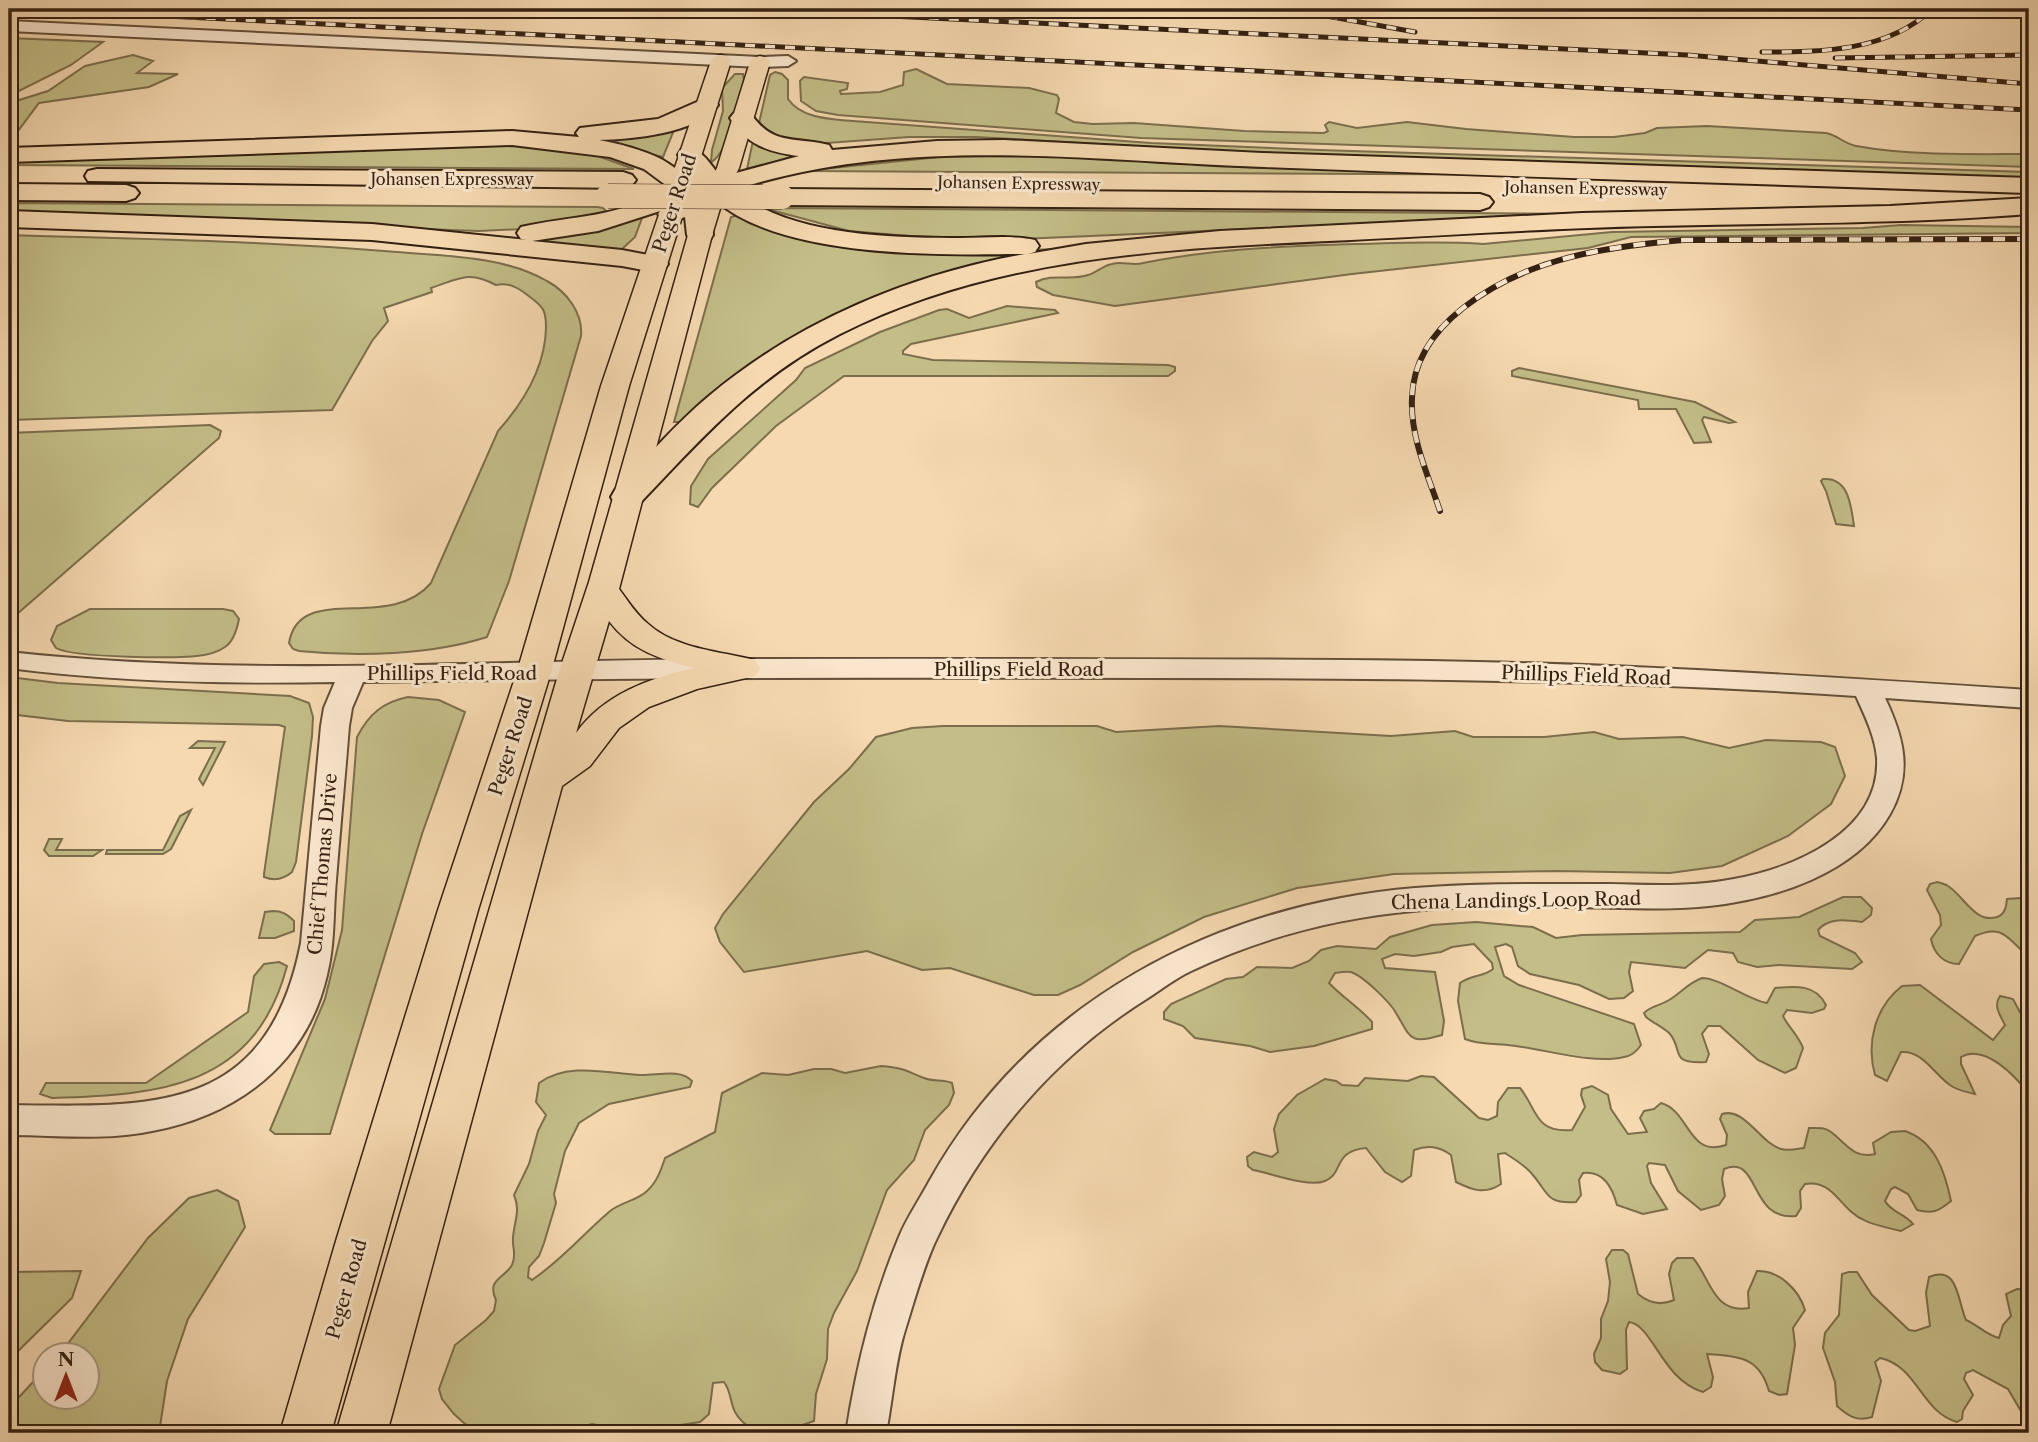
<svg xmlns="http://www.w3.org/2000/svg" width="2038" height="1442" font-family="'Libre Caslon Text',serif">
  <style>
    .green { fill: #c3bd87; stroke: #7c6e4c; stroke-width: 2 }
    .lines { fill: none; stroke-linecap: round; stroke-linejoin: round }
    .minor-casing { stroke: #644e3a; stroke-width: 4 }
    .major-casing { stroke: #342012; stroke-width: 3 }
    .highway-casing { stroke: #342012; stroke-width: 4 }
    .minor { fill: #f9e6cc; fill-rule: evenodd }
    .major { fill: #f6d9b1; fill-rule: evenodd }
    .highway { fill: #f6d9b1; fill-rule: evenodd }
    .rail-far1-casing { stroke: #342012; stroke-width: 5 }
    .rail-casing { stroke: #342012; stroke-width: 6 }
    .rail-far1 { stroke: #f9e6cc; stroke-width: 3.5; stroke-dasharray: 10; stroke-linecap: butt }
    .rail { stroke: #f9e6cc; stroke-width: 4.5; stroke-dasharray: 12; stroke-linecap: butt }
    .highway-bridge-casing { stroke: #342012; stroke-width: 25; stroke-linecap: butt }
    .highway-bridge { stroke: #f6d9b1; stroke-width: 24 }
    .labels { text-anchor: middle; stroke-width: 6; stroke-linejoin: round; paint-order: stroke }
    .far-street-label { font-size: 16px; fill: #342012; stroke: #f9e6cc }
    .street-label { font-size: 19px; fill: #342012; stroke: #f9e6cc }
  </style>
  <rect width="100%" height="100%" fill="#f6d9b1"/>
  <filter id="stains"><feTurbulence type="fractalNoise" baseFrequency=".00286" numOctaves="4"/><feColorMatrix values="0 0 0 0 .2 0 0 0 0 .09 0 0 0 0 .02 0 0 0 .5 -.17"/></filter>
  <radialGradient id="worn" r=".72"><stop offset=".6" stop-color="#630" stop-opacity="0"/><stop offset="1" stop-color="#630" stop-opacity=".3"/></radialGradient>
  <path class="green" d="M9,38L103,42L71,65L9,96Z
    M133,55L153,61L137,73L178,74L149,87L39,103L18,131H9V106L13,102L48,91L85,66Z
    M916,69L947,84L1029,88L1057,95L1059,99L1056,113L1074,122L1093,124L1134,123L1244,131L1324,133L1328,131L1325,125L1329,122L1357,128L1407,122L1466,129L1574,137H1614L1645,133L1657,128L1707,126L1826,133C1837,135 1845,144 1856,146C1912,156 1972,154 2029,154V167L1141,138L838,115L816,111L801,101L800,81L804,77L848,83L847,89L840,91L841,94L880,92L903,85L904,72Z
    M775,72L782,74L788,80V99C802,119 831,119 853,121L1151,143L1319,150L2029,172V179L1331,157L976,137H909L813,144L783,140L763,130L759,123L770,75Z
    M735,74H743L744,80C738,100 729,153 711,162L712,150L723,111L722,88Z
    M674,130L663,157L583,137Z
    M753,141L800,155L747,169Z
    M516,143L592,154L634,169L9,165V158Z
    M1034,155L1566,175L803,171L949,156Z
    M9,203L597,207L603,208L609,214L522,229L479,231L9,214Z
    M767,209L773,208L1598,214L1021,239H946L849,231Z
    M738,215L778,229L1019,250L1066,249L797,335L733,378L681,422H674L731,217Z
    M636,217L642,218L635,237L620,251L520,241Z
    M1901,225L2029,227V233L1631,237L1588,248L1352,274L1115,306L1053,295L1037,287L1036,282C1053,273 1071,281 1088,275C1096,273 1102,266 1112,264C1122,261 1133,266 1143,263C1213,249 1284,246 1355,244C1398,243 1441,241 1483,244L1612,232L1863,228Z
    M9,235C138,239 268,241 397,252C445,256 504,256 547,281C567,292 583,313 581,336L509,581L487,637C431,655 357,657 299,651L293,649L289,643C299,581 389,633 431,583L498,431C524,402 545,368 546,328C546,322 546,312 542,308C540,305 534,300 530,297C520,289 510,282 496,285C468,270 459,279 431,288L432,292L384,308L388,321L372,341L332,410L9,420Z
    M1007,306L1055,310L1058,313L911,344L903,351V354L933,360L1168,365L1175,367V371L1168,376H844L776,426L712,488L698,507L690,504L691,486L708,459L796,380L805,368L880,332L939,310L947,309L969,318Z
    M1519,368L1695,402L1735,422L1729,423L1704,417L1702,420L1711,442L1694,443L1676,409H1639L1638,400L1512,376V371Z
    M210,425L221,431L219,438L9,621V433Z
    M1823,479C1849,477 1851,506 1854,526L1836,524L1826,491L1821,481Z
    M90,609H223L233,611L239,619C237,629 233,642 225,647C219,651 211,654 204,655C181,659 74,658 56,648L51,640L57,626Z
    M9,677L58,683L290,696L309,703L313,717L312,736L296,862L292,872C284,879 274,881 264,877V874L285,727L279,725L68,721L9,714Z
    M408,697L439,700L465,712L422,834L330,1134H275L270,1130L325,999L342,930L357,737C369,714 383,702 408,697Z
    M943,726H1097L1116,732L1219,726L1391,736L1455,731L1473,737H1544L1594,732L1619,739L1683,737L1729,748L1766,740L1821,742L1835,747L1845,776L1831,804L1788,836L1722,866L1670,873L1557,871L1394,874L1297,888L1204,917L1133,952L1080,985L1058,995H1034L950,968L922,970L867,951L744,972L720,942L715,928L723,914L814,802L849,769L876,737L912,728Z
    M198,741L225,742L203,785L199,779L215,748H190Z
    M191,810L171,849L163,854H106L107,850H163L180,816Z
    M49,839H62L56,850H102L93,856H49L44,850Z
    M1937,882C1941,883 1945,884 1948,886C1963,895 1975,924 1997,917C2005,914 2006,908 2007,899L2021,898L2028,903L2029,956C2009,943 2006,922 1975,936L1959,964C1944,964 1934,954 1931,939L1941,925L1940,915L1927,890L1930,884Z
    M1843,897H1861L1872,908L1871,915L1862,922C1847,920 1829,917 1818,930L1820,936L1855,953L1862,962L1852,969L1779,965L1757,967L1738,962L1733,953L1708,950L1685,968L1631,962L1629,972L1633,991L1624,998L1609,999L1579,985L1530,974L1518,966L1512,947L1506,944L1495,947L1504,976L1519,985L1634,1024L1641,1045C1637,1051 1632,1056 1624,1057C1592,1065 1541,1048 1508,1045C1493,1043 1479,1045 1465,1039L1458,1001L1460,983C1471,975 1483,977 1493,969L1492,963L1474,944L1452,947L1441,952L1414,956L1395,954L1382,959L1385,968L1435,972L1444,1021L1442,1035C1409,1045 1411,1038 1396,1013C1390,1002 1363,976 1351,972C1346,971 1341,972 1335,973L1329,983C1342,997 1359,1007 1372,1022V1029L1314,1046L1270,1052L1250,1046L1195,1038L1183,1026L1164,1019V1012L1171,1004L1226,979L1243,977L1257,967L1292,968L1309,961L1321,950L1337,946L1376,949L1390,937L1432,925L1476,922L1533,927L1556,938L1582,935L1740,932L1755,920L1799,917Z
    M273,911C282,911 287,914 294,921V931L275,938H259L265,912Z
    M279,962L287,966C255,1088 159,1095 52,1098L40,1094L46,1083H146L248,1012L254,976L264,964Z
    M1702,978C1720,978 1750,1001 1767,1003L1775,988C1795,986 1816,984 1826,1005L1824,1009L1812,1013L1787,1010L1783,1016C1789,1028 1798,1035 1803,1048L1796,1068L1785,1073L1758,1060L1720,1026H1708L1702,1034L1709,1054L1706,1062C1668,1064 1684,1051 1670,1034C1663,1027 1653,1023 1646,1017L1644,1013C1652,1005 1660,1006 1669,1000C1681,993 1688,983 1702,978Z
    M1920,985L1993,1040L2005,1025C2000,1015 1993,1006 2000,996L2013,999L2021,1014L2029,1020V1094C2016,1077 1985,1043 1961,1057V1064L1975,1094C1967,1092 1960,1091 1953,1087C1935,1077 1924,1050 1901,1052L1887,1081L1875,1075C1866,1043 1875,1007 1902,986Z
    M881,1066C904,1068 904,1070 924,1078C933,1082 943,1079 952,1083L954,1093L949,1105L925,1130L914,1160L887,1190L857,1271L834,1313L828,1329L827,1359L816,1394L814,1421C787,1431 752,1442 735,1412C730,1402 731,1391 724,1382L713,1383L709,1414L700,1422L649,1430L630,1431L592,1424L560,1433L477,1430L465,1424L454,1414L442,1399L439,1389L455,1345L486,1320L494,1311L496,1300C486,1279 505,1278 512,1265C517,1255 512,1247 513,1238C514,1221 521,1211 514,1195L529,1164L538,1131L546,1115L536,1102L539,1083C568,1062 607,1073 640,1075C656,1076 680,1068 692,1081L690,1087L609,1104L579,1123L565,1151L554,1194L556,1203L544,1243L539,1256L529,1267L528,1277L532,1280C563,1259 582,1235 609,1212C620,1202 637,1201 647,1191C657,1182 661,1170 665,1158L715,1132L722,1093L762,1073L788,1075L814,1069H831L845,1073Z
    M1421,1076L1434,1077L1479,1118L1488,1120L1497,1116L1498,1102L1508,1088H1520C1538,1110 1534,1133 1572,1130L1585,1107L1581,1095L1582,1089L1592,1086L1608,1095L1611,1109L1628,1134L1647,1132L1640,1118L1644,1111L1654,1109L1661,1103C1690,1111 1688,1158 1726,1145L1727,1135L1720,1119L1722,1114C1745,1107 1760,1143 1781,1149C1788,1151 1797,1149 1804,1148L1809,1128C1817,1128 1825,1127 1831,1132C1846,1143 1853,1159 1875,1154L1873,1143L1891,1132L1905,1131C1935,1141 1945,1172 1951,1201C1939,1211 1933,1214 1917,1210L1908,1194L1895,1187L1891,1189L1885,1201C1891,1212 1905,1214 1913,1224L1901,1231C1892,1229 1871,1224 1864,1220C1840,1210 1834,1179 1805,1184L1800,1191L1801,1208L1796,1216C1748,1221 1761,1154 1724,1169L1722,1179L1725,1196L1719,1205L1701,1210L1678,1191L1665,1165L1649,1163L1647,1166L1651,1183L1667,1209L1643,1214L1617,1205C1612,1187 1604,1171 1583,1173L1579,1180L1581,1195L1576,1202C1545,1204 1549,1193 1532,1174C1526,1166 1514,1159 1505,1153L1498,1154L1501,1184C1485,1195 1472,1190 1456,1182L1451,1155C1439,1146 1428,1145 1414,1150L1411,1176L1402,1182L1385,1172L1366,1148C1332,1151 1344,1174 1325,1181C1309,1188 1270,1173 1253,1170L1248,1166L1247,1157L1254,1152L1272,1157L1278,1152L1274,1129L1279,1114L1297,1095L1325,1079L1336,1081L1342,1085L1358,1086L1365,1078L1408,1081Z
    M217,1190L238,1201L245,1227L188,1319L167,1381L159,1433H9V1408L45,1369L46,1396H88V1354H60L148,1238L189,1198Z
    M1612,1250H1623L1628,1254L1638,1294C1649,1303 1661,1306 1674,1300L1669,1274L1672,1263L1677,1258H1693C1711,1279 1713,1314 1749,1308L1748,1292L1757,1271C1779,1270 1799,1290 1805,1310L1793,1328L1795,1345L1787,1394L1779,1395L1769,1391C1759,1356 1739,1357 1707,1354L1713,1377L1711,1387L1703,1392C1662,1380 1653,1325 1629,1322L1626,1330L1627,1369L1620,1374L1602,1370L1595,1362L1594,1354L1601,1338V1319L1608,1301L1610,1282L1606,1259Z
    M81,1271L72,1298L9,1360V1272Z
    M1849,1272H1857L1872,1295L1909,1330L1915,1331L1930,1326L1926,1293L1929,1277C1959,1265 1957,1300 1966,1320C1978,1325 1986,1335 1999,1338L2003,1325L2011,1316L2006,1294L2017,1289L2029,1290V1425L2008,1389L1973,1370L1966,1373L1964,1379L1973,1395L1963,1411L1962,1419L1957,1422C1921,1412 1918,1366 1880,1358L1875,1362L1881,1381L1872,1417C1857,1422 1848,1416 1837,1406L1835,1382L1823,1348L1825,1333L1839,1315L1842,1274Z"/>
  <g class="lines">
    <defs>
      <path id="minor" d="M9,21L760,57L788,56L796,61L788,66L760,67L9,31Z
        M9,652C255,679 503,659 750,659C977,659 1204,658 1430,661C1630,664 1830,677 2029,690V708L1885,698C1904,738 1913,773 1890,814C1856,874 1774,899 1709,906C1662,911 1612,907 1565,907C1514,907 1464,906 1413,911C1337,918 1260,938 1191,971C1176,978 1162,989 1148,998C1055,1056 984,1139 937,1238C924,1265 915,1298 906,1327C895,1360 893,1398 886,1433H846C857,1364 872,1302 899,1237C907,1217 920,1199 930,1180C1030,1002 1215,905 1415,888C1480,883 1546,884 1611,884C1652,885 1694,887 1734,879C1794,868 1881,832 1877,758C1875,736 1865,716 1856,696C1619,680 1381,678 1143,678C883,677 623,678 363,682L352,708L349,726C345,777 340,828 336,880C333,912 335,943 327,975C307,1063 238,1115 152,1131C106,1141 56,1135 9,1135V1105C152,1107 267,1115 301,943L321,726L324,708L335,682C226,684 117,682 9,668Z"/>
      <path id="major" d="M721,55L728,57L731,61L629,386L551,672L478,910L331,1433H280L336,1241L438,910L517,672L601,386L711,61L714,57Z
        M760,56L767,58L770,62L739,168L722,202L712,235L619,589C628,601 636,614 647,623C675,649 719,651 755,660L760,668L755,676L697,689L649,707L619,728L590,766L562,786L387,1433H336L559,672L589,582L688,235L698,202L717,168L750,62L753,58ZM609,621C631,650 659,659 694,668C650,678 604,694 576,733Z"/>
      <path id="highway" d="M706,98L714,100L718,105C697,134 632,139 599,140C620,144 640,149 659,158C672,164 680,175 693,175L678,155L681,150C702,145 709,164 721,177L799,156C769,152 746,145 730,118L734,113H750C774,147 794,136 829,145L832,150L937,141L1004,140L1262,153L2029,178V192L2027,193C1773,184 1518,177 1264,167C1087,161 905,134 734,190C789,236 892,238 961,238C985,238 1012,235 1035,240L1039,246L1035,252L1028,254L1086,244L1220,231L1582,213L1890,206L2029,198V214C1904,224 1779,223 1653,226C1552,228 1452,235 1351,240C1177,248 998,254 840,334C755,377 703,437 639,504L627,507L615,504L611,497L615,490C646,459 675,424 709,396C798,321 911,274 1025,254C941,255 780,259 714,199L709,202L713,235L709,241L700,243L691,241L687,235L685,217L671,222L662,219L658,214L660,211L598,231L532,241L622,250L664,258L668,264L664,270L654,272L622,266L372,240L9,227V211L372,224L527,240L521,239L517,233L521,227C571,215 623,219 667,186L644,169L610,157L512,145L9,162V148L512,131L579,137L576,133L580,128L658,119Z
        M97,169L623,172L632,175L636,180L632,185L623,188L88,181L85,176L88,171Z
        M9,184L126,185L135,188L139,193L135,198L126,201L9,200Z
        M782,189L1480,194L1489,197L1493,202L1489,207L1480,210L782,205L773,202L769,197L773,192Z"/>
    </defs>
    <use href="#minor" class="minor-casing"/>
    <use href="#major" class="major-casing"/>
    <use href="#highway" class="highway-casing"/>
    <use href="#minor" class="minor"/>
    <use href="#major" class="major"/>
    <use href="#highway" class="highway"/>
    <defs>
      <path id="rail-far1" d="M26,9L2029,110
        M749,9L1687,55L2029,84
        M1288,9L1415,32
        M1762,52C1820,52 1888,52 1932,9
        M1835,58L2029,55"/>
      <path id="rail" d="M1440,511C1428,475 1410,437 1412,398C1413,360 1434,331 1463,308C1527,258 1604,247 1683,240L2029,239"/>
    </defs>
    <use href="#rail-far1" class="rail-far1-casing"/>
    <use href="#rail" class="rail-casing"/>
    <use href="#rail-far1" class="rail-far1"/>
    <use href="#rail" class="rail"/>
    <defs>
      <path id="highway-bridge" d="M608,196L782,197"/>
    </defs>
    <use href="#highway-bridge" class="highway-bridge-casing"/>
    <use href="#highway-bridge" class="highway-bridge"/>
  </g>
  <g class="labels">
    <g class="far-street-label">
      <text x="452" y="185">Johansen Expressway</text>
      <text transform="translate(1019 183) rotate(1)" y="6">Johansen Expressway</text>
      <text transform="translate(1586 188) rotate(1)" y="6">Johansen Expressway</text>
    </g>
    <g class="street-label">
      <text transform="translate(674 203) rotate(-72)" y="7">Peger Road</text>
      <text x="1019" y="676">Phillips Field Road</text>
      <text x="452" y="680">Phillips Field Road</text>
      <text transform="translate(1586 675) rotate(2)" y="7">Phillips Field Road</text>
      <text transform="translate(510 746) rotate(-72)" y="7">Peger Road</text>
      <text transform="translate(322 864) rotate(-85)" y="7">Chief Thomas Drive</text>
      <text transform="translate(1516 900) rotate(-1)" y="7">Chena Landings Loop Road</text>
      <text transform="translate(346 1289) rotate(-74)" y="7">Peger Road</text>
    </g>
  </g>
  <rect width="2038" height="1442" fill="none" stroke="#f6d9b1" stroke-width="35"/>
  <rect x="10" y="10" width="2017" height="1421" fill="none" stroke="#342012" stroke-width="3.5"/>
  <rect x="18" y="18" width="2003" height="1407" fill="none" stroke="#342012" stroke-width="2"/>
  <g transform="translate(66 1376)"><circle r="33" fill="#f9e6cc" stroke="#aa9782" stroke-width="2"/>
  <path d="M0-5L12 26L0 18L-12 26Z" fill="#8f2418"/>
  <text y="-10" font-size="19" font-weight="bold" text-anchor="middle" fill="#342012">N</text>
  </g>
  <rect width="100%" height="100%" filter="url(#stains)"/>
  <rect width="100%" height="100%" fill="url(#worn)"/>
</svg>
